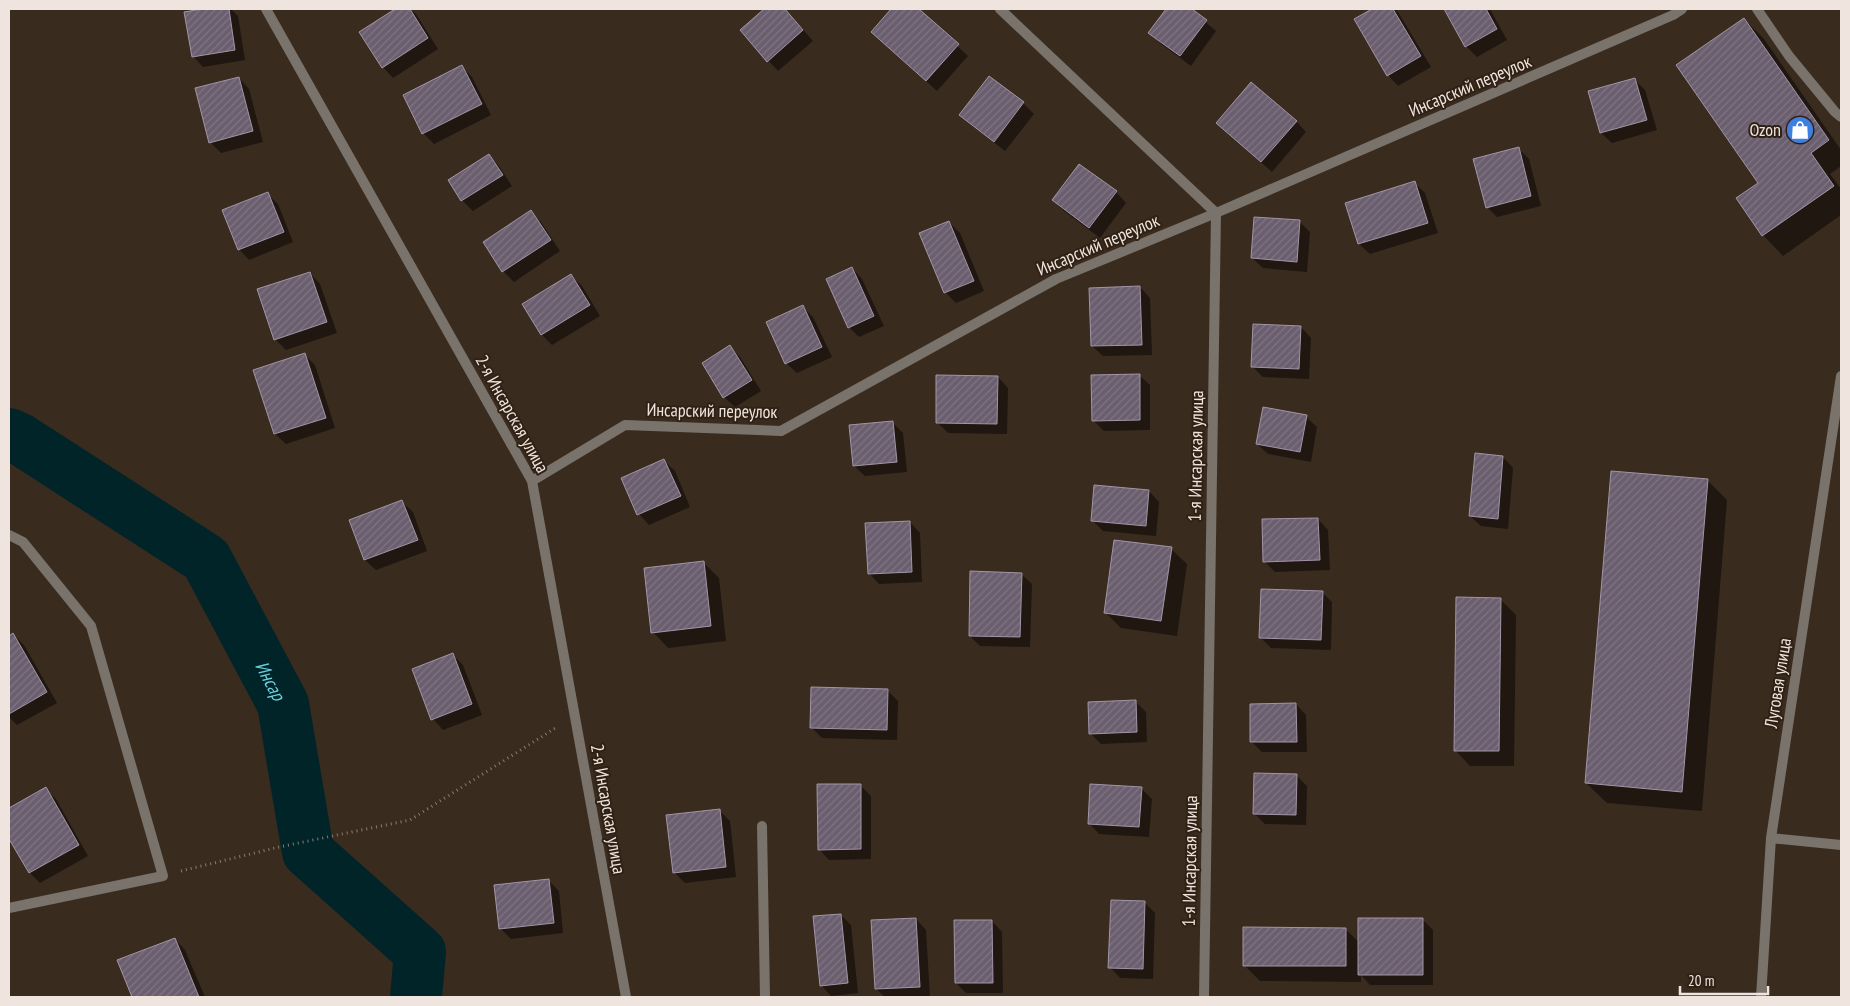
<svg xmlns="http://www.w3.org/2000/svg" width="1850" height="1006" font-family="'PT Sans Narrow',sans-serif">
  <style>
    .shadow { fill: #0007 }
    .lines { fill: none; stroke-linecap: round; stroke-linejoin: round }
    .river { stroke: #012429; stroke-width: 52 }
    .building { fill: url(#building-hatch); stroke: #a295a7 }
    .path { stroke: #887c72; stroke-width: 3; stroke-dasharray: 1 4; stroke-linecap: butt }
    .service { stroke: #79736b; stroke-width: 10 }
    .minor { stroke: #79736b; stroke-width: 10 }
    .labels { text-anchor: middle; stroke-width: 4; stroke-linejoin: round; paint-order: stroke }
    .street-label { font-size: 18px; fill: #efe5de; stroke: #302115 }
    .poi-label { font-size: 18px; fill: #efe5de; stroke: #302115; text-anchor: end }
    .water-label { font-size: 19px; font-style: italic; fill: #6bd1df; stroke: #302115 }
  </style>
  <defs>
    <pattern id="building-hatch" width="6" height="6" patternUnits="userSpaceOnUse" patternTransform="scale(1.25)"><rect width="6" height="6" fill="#6a5e6f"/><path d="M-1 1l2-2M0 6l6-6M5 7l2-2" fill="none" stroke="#807583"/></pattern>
  </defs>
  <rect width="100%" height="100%" fill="#3a2b1f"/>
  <path class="shadow" d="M209,9H231L238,16L245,60L203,67L193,56L185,13Z
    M398,9H410L416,14L438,49L393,78L383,67L361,33Z
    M766,9H785L813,41L778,71L741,30Z
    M893,9H917L968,56L937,91L872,32Z
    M1168,9H1190L1216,31L1191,66L1161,44L1150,33Z
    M1375,9H1395L1398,12L1431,67L1398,86L1388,75L1356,20Z
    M1445,9H1490L1507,40L1477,57L1466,46Z
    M1744,19L1764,39L1841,150V166L1830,174L1841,189V215L1783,256L1763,235L1737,199L1760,183Z
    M462,67L472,77L491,115L434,144L424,134L404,96Z
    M239,78L249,89L263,142L221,153L210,142Z
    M989,78L1023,103L1034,114L1005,151L971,125L961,115Z
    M1634,79L1645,90L1657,130L1612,143L1601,133L1589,92Z
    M1296,121L1306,132L1272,172L1217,123Z
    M1518,148L1529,159L1541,206L1497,217L1487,207Z
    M489,155L499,166L512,186L473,211L462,200L450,180Z
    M1415,183L1425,193L1438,233L1370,254L1359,244L1347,204Z
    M1116,192L1126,203L1100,238L1064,211L1053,200Z
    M267,194L278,204L293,242L249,260L239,249Z
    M531,212L541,222L560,251L514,282L503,271L484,243Z
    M949,222L960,233L984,291L956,303L945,292Z
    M1300,222L1310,232L1307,272L1263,268L1252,258Z
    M852,268L862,279L884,326L859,337L849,327Z
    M310,273L320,284L337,333L286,350L275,339Z
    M571,276L582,286L600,316L552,345L542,335L523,304Z
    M1140,287L1150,298L1152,355L1103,356L1092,346Z
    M803,307L813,317L832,357L797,373L786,363Z
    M1301,327L1311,338L1309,379L1263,377L1252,366Z
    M730,347L740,357L761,391L735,407L724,397Z
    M305,355L315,365L335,428L286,444L275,434Z
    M1139,375L1150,385V430L1104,431L1093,420Z
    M998,377L1008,388L1007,434L948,433L937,422Z
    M1306,417L1317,427L1311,462L1268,454L1257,444Z
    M892,422L903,433L907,472L865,476L854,466Z
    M1503,457L1513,468L1508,529L1481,526L1470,516Z
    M664,461L675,471L690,507L649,525L639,514L623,479Z
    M1707,480L1727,500L1702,811L1607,803L1586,783Z
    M1149,491L1159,502L1156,536L1103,531L1093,521Z
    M402,502L413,512L427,551L376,570L365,560L351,521Z
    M1318,519L1328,530L1330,570L1275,572L1264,561Z
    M910,522L920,533L922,582L879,584L869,573Z
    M1171,549L1187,564L1177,636L1121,628L1105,612Z
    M703,562L719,578L726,641L668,648L653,632Z
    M1021,574L1032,584L1030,647L980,646L970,636Z
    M1322,592L1332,602L1331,650L1271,648L1261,638Z
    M1500,599L1516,615L1514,766H1470L1455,750Z
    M13,634L24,645L57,703L17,725L9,717V637Z
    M453,655L463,665L482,715L443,730L433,719Z
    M887,690L898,701L897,740L822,738L812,728Z
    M1136,702L1146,712L1147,742L1101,744L1090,733Z
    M1296,704L1306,715L1307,752H1262L1252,742Z
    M1296,775L1307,786L1306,825L1265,824L1254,813Z
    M860,785L871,796V859L829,860L819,849Z
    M1141,788L1152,799L1149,837L1099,834L1089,823Z
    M45,789L56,799L88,856L40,883L30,873L9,836V810Z
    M720,811L730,821L736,877L685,883L674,872Z
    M549,881L559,891L563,933L511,939L500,928Z
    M1144,902L1155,913L1153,979L1120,978L1110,967Z
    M841,915L851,925L858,993L831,996L821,985Z
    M916,919L926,930L930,997H885L876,989Z
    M1422,919L1433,930V985H1370L1361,975V982L1260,981L1244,965L1345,929L1360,943Z
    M992,921L1002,932L1003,993H966L956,983Z
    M175,939L185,950L205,997H133L119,961Z"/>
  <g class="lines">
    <path class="river" id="s1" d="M9,434L20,439L206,559L283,704L308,852L420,952L416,997"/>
  </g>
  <path class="building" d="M202,9H229L235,50L192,57L184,12Z
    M395,9H410L428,38L382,68L359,32Z
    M764,9H785L803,30L767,62L740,30Z
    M891,9H919L959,44L926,81L871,32Z
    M1166,9H1192L1207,20L1180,56L1148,33Z
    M1372,9H1393L1421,56L1387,76L1354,19Z
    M1444,9H1486L1497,29L1465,47Z
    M1744,18L1829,140L1811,153L1834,186L1762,236L1736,198L1758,183L1676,65Z
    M462,65L482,104L422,134L403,95Z
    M989,76L1024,102L994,142L959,115Z
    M239,77L253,131L209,143L195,88Z
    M1635,78L1647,120L1600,133L1588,91Z
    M1251,82L1297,121L1261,162L1216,123Z
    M1519,147L1531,196L1486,208L1473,159Z
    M489,154L503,175L461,201L448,180Z
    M1079,164L1117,191L1089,228L1052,200Z
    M1415,181L1428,223L1358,244L1345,203Z
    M268,192L284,232L238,250L222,210Z
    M531,210L551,240L502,272L483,242Z
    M1254,217L1300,220L1297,262L1251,258Z
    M949,221L974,281L944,293L919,233Z
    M852,267L874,316L848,328L826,279Z
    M310,272L327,322L274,340L257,289Z
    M571,274L590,305L541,335L522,304Z
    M1140,286L1142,345L1091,346L1089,288Z
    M803,305L822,347L785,364L766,322Z
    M1253,324L1301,326L1299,369L1251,367Z
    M730,345L752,380L723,398L702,363Z
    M305,353L326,418L274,434L253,370Z
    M1140,374V420L1092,421L1091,375Z
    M936,375L998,376L997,424L936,423Z
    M1263,407L1307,415L1300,452L1256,444Z
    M893,421L897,462L853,466L849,425Z
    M1475,453L1503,456L1498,519L1469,516Z
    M664,459L681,496L637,515L621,478Z
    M1611,471L1708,479L1682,792L1585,783Z
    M1094,485L1149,490L1146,526L1091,521Z
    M402,500L418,540L364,560L349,520Z
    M1318,518L1320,560L1263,562L1262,519Z
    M910,521L912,572L868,574L865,523Z
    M1114,540L1172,547L1161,621L1104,613Z
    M704,561L711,626L651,633L644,568Z
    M970,571L1022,573L1020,637L969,636Z
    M1261,589L1323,591L1321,640L1259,638Z
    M1456,597L1501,598L1499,751H1454Z
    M13,633L47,692L9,714V636Z
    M453,653L472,704L431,720L412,669Z
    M811,687L888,689L887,730L810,728Z
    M1136,700L1137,732L1089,734L1088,702Z
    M1296,703L1297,742H1250V704Z
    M1254,773L1297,774L1296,815L1253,814Z
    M817,784H861V849L818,850Z
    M1090,784L1142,787L1139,827L1088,824Z
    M46,787L79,845L29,873L9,839V808Z
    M720,809L726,867L673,873L666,815Z
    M549,879L554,923L499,929L494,885Z
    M1111,900L1145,901L1143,969L1108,968Z
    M841,914L848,983L820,986L813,916Z
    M916,918L920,987L875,989L871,920Z
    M1358,918H1423V975H1358Z
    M954,920H992L993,983H955Z
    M1243,927L1346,928V966H1243Z
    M175,938L199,997H132L117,960Z"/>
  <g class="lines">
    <path class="path" d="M181,871L279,847L410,820L557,727"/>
    <path class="service" d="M1757,9L1789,56L1835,112L1841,117"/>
    <path class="minor" d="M266,9L532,481L626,997
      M1000,9L1216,213L1204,997
      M532,481L625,425L781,431L1056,279L1216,213L1673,15L1682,9
      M9,535L23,542L91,626L163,876L9,908
      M762,826L765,997
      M1771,838L1841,845
      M1761,997L1771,838L1841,376"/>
  </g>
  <defs>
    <symbol id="shop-disc" viewBox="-11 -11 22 22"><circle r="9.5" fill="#3f7fe0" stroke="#302115"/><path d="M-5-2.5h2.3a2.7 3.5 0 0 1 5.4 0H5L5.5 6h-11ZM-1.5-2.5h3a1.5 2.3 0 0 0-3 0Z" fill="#fff"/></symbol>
  </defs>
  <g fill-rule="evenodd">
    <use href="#shop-disc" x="1784" y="114" width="32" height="32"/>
  </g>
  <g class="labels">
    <g class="street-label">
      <text transform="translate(1470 86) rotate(-23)" y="6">Инсарский переулок</text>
      <text transform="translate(1098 245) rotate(-23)" y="6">Инсарский переулок</text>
      <text transform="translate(712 411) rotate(1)" y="6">Инсарский переулок</text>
      <text transform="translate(512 414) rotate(61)" y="6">2-я Инсарская улица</text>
      <text transform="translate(1196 456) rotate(-89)" y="6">1-я Инсарская улица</text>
      <text transform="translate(1778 683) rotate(-81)" y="6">Луговая улица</text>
      <text transform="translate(608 809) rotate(80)" y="6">2-я Инсарская улица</text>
      <text transform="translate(1190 861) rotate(-89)" y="6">1-я Инсарская улица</text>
    </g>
    <g class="poi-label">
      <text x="1781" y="136">Ozon</text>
    </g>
    <g class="water-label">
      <text dy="7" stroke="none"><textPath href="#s1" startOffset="371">Инсар</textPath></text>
    </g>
  </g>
  <rect width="1850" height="1006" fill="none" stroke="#efe5de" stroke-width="20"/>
  <path d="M1680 986v8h88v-8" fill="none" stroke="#efe5de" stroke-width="2.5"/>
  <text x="1688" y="986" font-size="15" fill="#efe5de" stroke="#302115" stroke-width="4" paint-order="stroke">20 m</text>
</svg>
